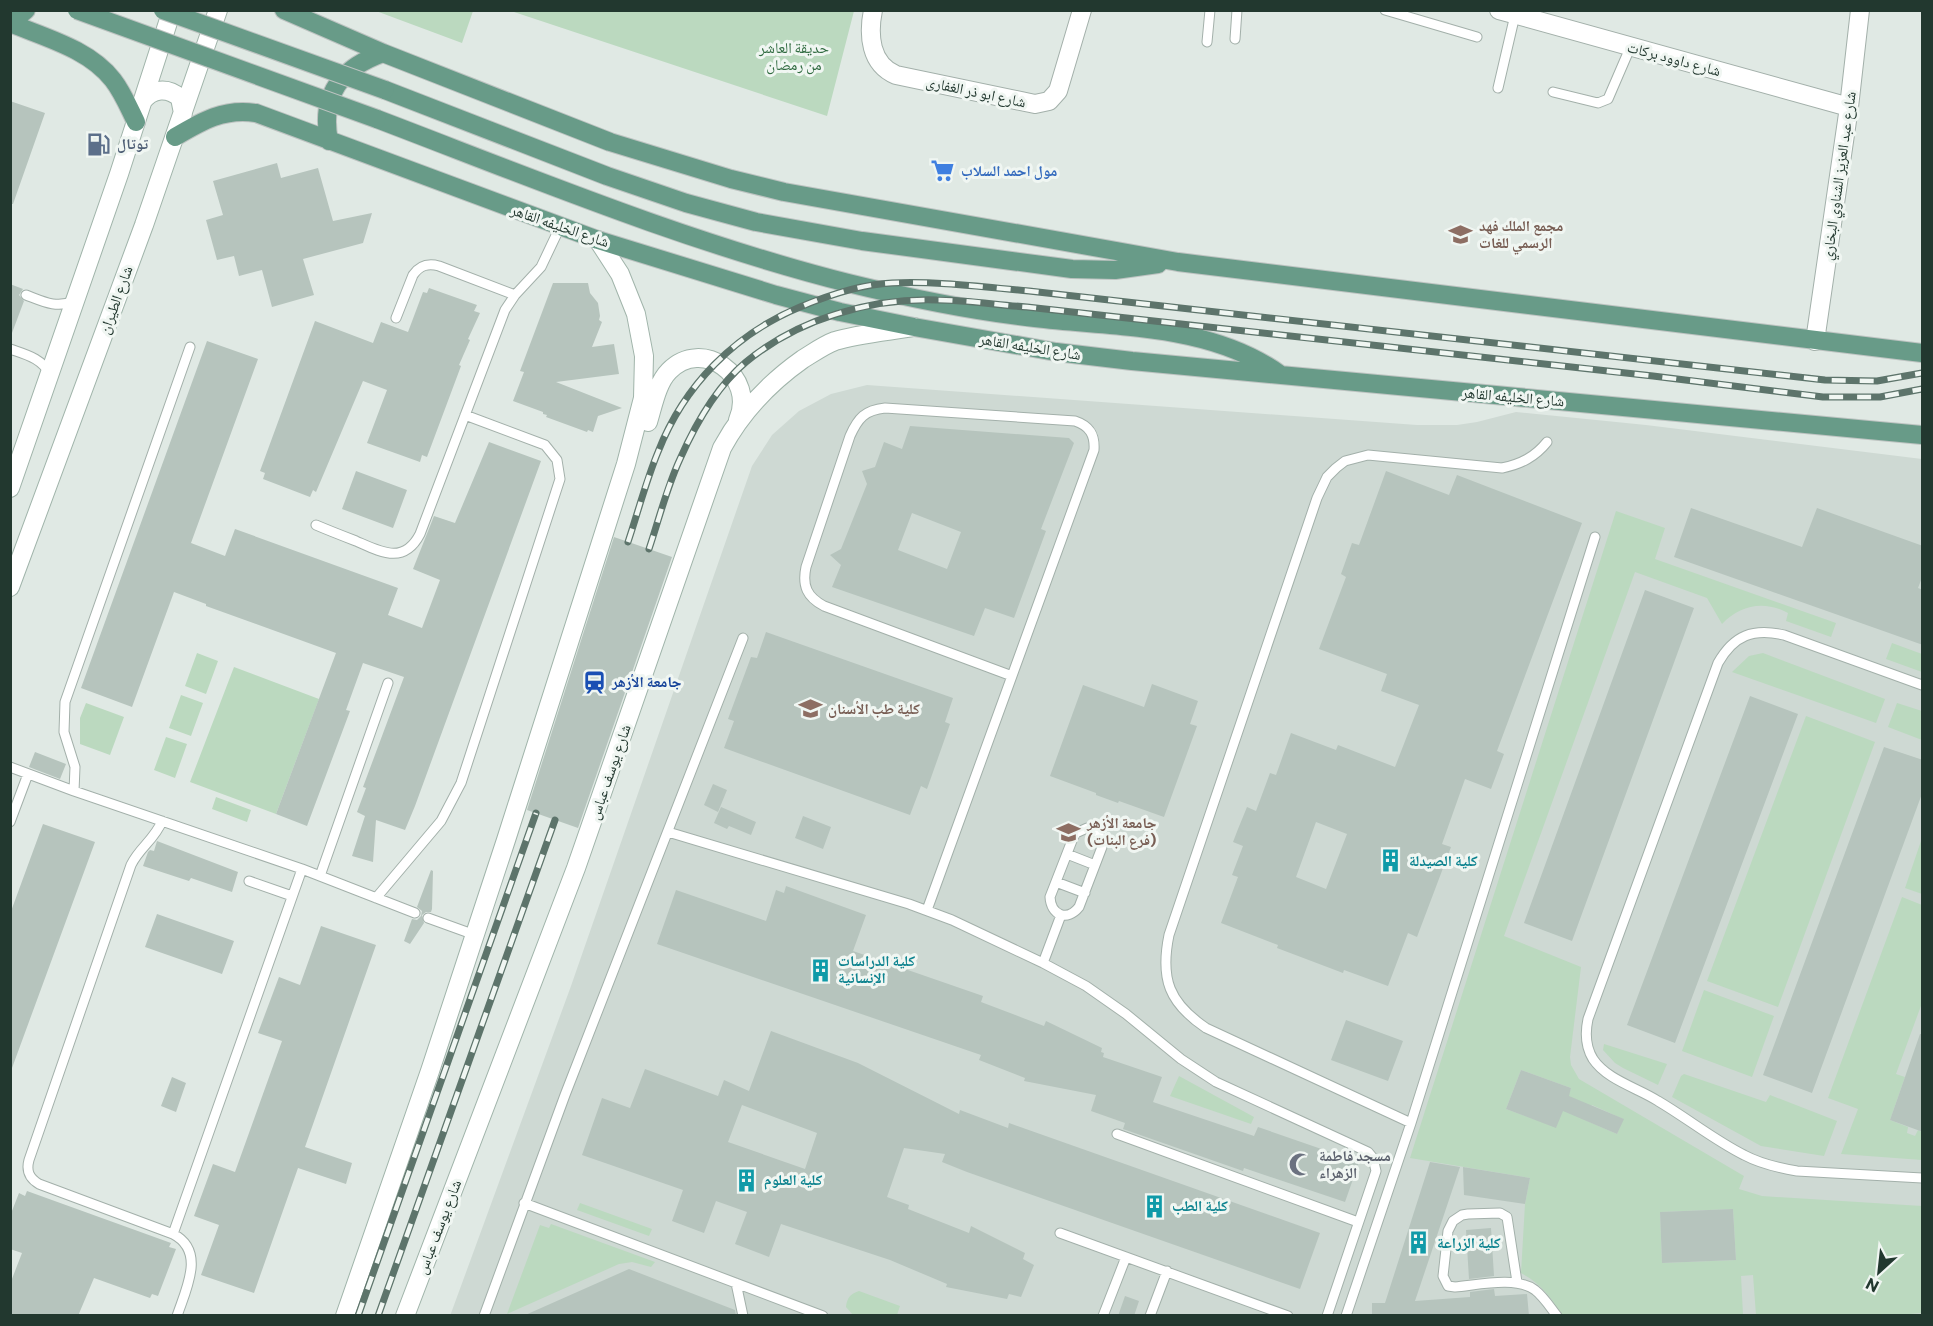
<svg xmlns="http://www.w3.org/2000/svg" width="1933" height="1326" font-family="Commissioner,'Noto Naskh Arabic',sans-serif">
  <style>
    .built { fill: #ced9d3 }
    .green { fill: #bbd9bf; fill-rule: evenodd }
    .building { fill: #b6c4bd; fill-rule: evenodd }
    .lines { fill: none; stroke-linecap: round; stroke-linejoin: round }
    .lane-casing { stroke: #a3b0aa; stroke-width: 11 }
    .street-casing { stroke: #a3b0aa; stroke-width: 20 }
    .secondary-casing { stroke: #a0b4aa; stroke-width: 20 }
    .primary-casing { stroke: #bdc3c1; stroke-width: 20 }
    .lane { stroke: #fff; stroke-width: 9 }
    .street { stroke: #fff; stroke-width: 18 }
    .secondary { stroke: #fff; stroke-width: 18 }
    .primary { stroke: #689b88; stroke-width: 18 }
    .rail-casing { stroke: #5d746b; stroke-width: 7 }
    .rail { stroke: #f0f6f2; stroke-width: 4.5; stroke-dasharray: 14; stroke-linecap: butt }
    .primary-bridge-casing { stroke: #bdc3c1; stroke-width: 20; stroke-linecap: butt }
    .primary-bridge { stroke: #689b88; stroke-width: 18 }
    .labels { text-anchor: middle; stroke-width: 6; stroke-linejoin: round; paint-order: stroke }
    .park-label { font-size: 15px; fill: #306b40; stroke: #f0f6f2 }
    .street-label { font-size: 15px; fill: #22382f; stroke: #f0f6f2 }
    .service-label { font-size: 15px; font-weight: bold; fill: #4e5e75; stroke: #f0f6f2; text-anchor: start }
    .shop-label { font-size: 15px; font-weight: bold; fill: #366cbe; stroke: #f0f6f2; text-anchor: start }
    .education-label { font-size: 15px; font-weight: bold; fill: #785e54; stroke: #f0f6f2; text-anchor: start }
    .transit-label { font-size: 15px; font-weight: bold; fill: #164399; stroke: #f0f6f2; text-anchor: start }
    .culture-label { font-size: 15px; font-weight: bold; fill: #0d838f; stroke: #f0f6f2; text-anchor: start }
    .worship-label { font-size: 15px; font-weight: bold; fill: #5b616d; stroke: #f0f6f2; text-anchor: start }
  </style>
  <rect width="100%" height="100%" fill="#e0e9e4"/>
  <path class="built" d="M867,385L1417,425H1457L1477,422L1516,412L1646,425L1922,459V1315L450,1316L571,986L752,466L772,435L799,411L831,394Z"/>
  <path class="green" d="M376,11H473L462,43Z
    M511,11H854L827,116Z
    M1616,511L1665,528L1655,559L1836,623L1831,637L1786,621L1788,613C1764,600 1740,605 1722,624L1707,598L1635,572L1504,936L1581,967L1570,1057L1571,1065L1579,1079L1744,1176L1739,1189L1762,1196L1922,1206V1313L1886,1316L1756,1315L1753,1275L1741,1276L1743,1315H1562C1551,1297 1540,1283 1521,1273L1525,1204L1530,1178L1410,1158ZM1521,1070L1571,1088L1556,1127L1506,1109ZM1592,1105L1623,1119L1617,1134L1585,1120ZM1733,1209L1736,1260L1662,1263L1660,1212Z
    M1892,643L1922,654V672L1886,659Z
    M197,653L218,661L206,694L185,686Z
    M1763,653L1885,699L1876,723L1732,672L1749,656Z
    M234,667L319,699L276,814L190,782Z
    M181,695L203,703L191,736L169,728Z
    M86,703L124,717L110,755L80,744V718Z
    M1897,703L1922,711V740L1888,727Z
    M1806,716L1875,742L1778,1007L1707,981Z
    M166,737L187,744L175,778L154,770Z
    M216,797L251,810L247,822L212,809Z
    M1922,838V894L1905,888Z
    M1902,897L1922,905V1003L1896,1074L1905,1077L1890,1120L1908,1127L1907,1133L1915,1136L1918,1130L1922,1132V1160L1841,1154L1858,1109L1828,1098Z
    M1704,990L1774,1016L1752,1077L1682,1051Z
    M1604,1044L1667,1064L1658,1085L1623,1068L1615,1063L1603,1050Z
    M1684,1074L1766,1102L1770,1095L1837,1121L1824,1156L1761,1146L1672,1097L1681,1076Z
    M1179,1076L1254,1117L1251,1124L1170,1096Z
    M580,1203L652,1229L649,1236L577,1210Z
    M551,1224L655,1262L651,1267L632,1262L619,1264L507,1314L540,1225L549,1228Z
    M859,1291L900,1306L897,1315H853L846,1307C847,1298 850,1294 859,1291Z"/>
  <path class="building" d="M10,101L45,113L13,204H10Z
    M277,163L281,178L318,168L333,221L372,213L363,243L303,259L314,295L272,307L262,270L239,276L234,256L217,260L206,220L223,215L213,181Z
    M553,283H588L590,293L598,303L600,316L599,320L602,322L592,347L614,344L619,374L556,382L622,408L598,416L593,432L588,430L587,432L546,417L547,415L543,414V412L513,401L524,372L520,371Z
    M10,284L23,289L19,295L24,301L12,333Z
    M429,288L477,305L474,311L480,313L468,339L470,340L459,365L461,366L427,457L422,455L420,462L367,443L387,390L363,381L316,492L313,490L310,497L263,479L265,473L260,471L315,321L373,343L381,322L408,332L423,292L427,293Z
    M207,341L258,359L191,543L225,556L235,529L398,588L388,615L422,628L440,580L413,569L434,516L455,523L489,442L541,461L415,806L405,830L376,820L373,862L352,856L365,816L357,812L366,788L363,787L404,677L363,663L346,710L350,711L307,826L276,814L336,653L206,606V604L174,592L132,707L81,688Z
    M910,426L1069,438L1074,443L1041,529L1046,531L1014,618L985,608L974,636L832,587L841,565L830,555L841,549L867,484L862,471L875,467L884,442L902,449ZM912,513L961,532L947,569L898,550Z
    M356,471L407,490L393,528L342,509Z
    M1386,471L1449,495L1457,475L1582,523L1497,751L1504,754L1491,789L1465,779L1442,844L1451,847L1417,937L1408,933L1388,986L1344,970L1343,973L1277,948L1278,945L1221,923L1238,877L1232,875L1243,846L1233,842L1238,829L1247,807L1256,811L1270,773L1276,775L1291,733L1336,750L1338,745L1395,767L1419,705L1381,691L1387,674L1319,649L1346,577L1341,574L1352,543L1359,545ZM1316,822L1347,834L1326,889L1296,877Z
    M1691,508L1802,547L1817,508L1923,546V575L1918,588L1923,590V645L1674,557Z
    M614,537L672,557L578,828L527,810Z
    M1645,590L1694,608L1572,941L1524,923Z
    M766,632L953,698L945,722L950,724L927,789L921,786L910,815L724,748L734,721L728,719L751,657L757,658Z
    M1152,684L1198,701L1190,724L1197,726L1164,817L1119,801L1118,803L1096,795V793L1050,776L1083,685L1144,707Z
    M1750,696L1798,714L1675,1043L1627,1025Z
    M1884,747L1923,760V791L1812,1093L1763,1075Z
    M35,752L66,764L60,779L29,767Z
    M713,784L727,790L718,812L704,805Z
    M721,807L756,822L751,835L729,826L727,829L714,823Z
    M803,816L831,827L823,849L795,838Z
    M43,824L95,842L12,1068H10V914Z
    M157,841L238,872L232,892L191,878L189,881L143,866L148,852L150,850L154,851Z
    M431,870L433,871L432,909L431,912H426L422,915L424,923L410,944L404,941L412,919L417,920L421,916L422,911L417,907Z
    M786,886L866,915L853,951L983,996L981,1002L1044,1026L1046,1021L1102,1048L1101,1052L1104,1053L1103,1057L1162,1077L1153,1102L1254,1136L1258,1127L1359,1162L1345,1202L1244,1168L1243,1171L1123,1129L1125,1123L1091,1111L1096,1095L1024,1081L1025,1078L979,1060L981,1055L657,944L676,890L766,921L776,890L784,893Z
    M157,914L234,941L222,974L145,947Z
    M321,926L376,945L305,1147L352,1163L346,1184L298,1168L254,1293L201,1275L219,1225L194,1216L213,1164L235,1172L282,1041L258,1033L279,977L300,985Z
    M1346,1020L1403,1041L1388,1081L1331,1060Z
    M771,1031L858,1063L959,1114L960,1110L1008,1128L1009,1123L1320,1233L1300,1289L967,1172L942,1162L945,1154L904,1148L887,1197L909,1205L908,1209L969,1233L971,1226L1025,1253L1023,1259L1034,1265L1021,1297L1009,1294L1007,1299L946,1287L947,1284L890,1260L781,1224L769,1257L735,1244L747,1212L716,1201L704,1233L672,1221L683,1190L582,1155L602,1098L630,1108L645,1069L718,1096L724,1080L749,1091ZM742,1105L817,1133L805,1169L728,1142Z
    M1920,1034H1923V1132L1890,1120Z
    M1521,1070L1571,1088L1569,1096L1624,1119L1617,1134L1563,1111L1556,1128L1506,1109Z
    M172,1077L186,1083L176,1112L161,1106Z
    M1430,1162L1460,1167L1415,1301L1470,1297V1292L1494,1289L1495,1296L1527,1294L1529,1316H1372V1303H1385Z
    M1463,1167L1530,1178L1525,1204L1464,1195Z
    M27,1191L171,1243L169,1247L176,1249L158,1296L152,1294L150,1298L94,1278L78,1316H10V1284L22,1253L10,1249V1216L19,1193L25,1196Z
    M1733,1209L1736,1260L1662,1263L1660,1212Z
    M1491,1228L1494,1276L1469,1279L1466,1230Z
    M629,1269L735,1310L736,1316H523Z
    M1125,1296L1139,1301L1134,1316H1118Z"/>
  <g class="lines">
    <defs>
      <path id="lane" d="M1385,10L1477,37
        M1235,39L1237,10
        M1207,42L1210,10
        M1498,88L1515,15
        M1553,92L1598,103L1608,99L1630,48
        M26,295C42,301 57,309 73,301
        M396,318L413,275C420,265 428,263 439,266L515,295
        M10,349C27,355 41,358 50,374
        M316,525C330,531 343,536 356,541C381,552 404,565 420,534L505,310L515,295L541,267L560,227
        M1922,685L1784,635C1753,628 1734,635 1718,663L1588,1019C1585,1033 1585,1046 1593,1059C1607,1080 1638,1088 1658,1101C1687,1118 1714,1140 1744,1155C1761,1164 1779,1168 1797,1171L1922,1178
        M10,767L74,791L302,869L415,913
        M74,791L75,767L64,732L65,702L190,347
        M162,821C155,839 139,848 131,865L29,1160C26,1171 29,1178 39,1184L173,1234C206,1251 186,1289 177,1316
        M10,822L28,774
        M1087,828C1098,831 1102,836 1102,847L1079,907C1067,922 1051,915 1050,897L1073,838L1076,833Z
        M668,832L909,904L952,920L1043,963L1086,986L1126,1014L1181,1059L1216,1082L1368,1152L1373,1158L1376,1171L1327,1316
        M1067,854L1095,865
        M320,876L388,683
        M249,881L292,896
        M1056,882L1085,893
        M376,898L441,821L461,783L560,479L557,460L545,445L465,415
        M927,910L1094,450C1095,435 1090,426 1075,421L885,408C865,410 858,418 850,436L806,567C802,586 807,597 824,606L1012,676
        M428,918L475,935
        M1043,963L1061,915
        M1411,1123L1206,1028C1169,1003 1160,979 1169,935L1317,498L1327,477L1336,468L1345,461L1368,455L1502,468C1521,464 1535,457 1547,442
        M1117,1134L1358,1222
        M524,1203L823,1316
        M1060,1233L1288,1316
        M173,1234L302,869
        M1517,1282L1507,1217L1500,1213L1468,1214L1462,1215L1453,1221L1448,1231L1443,1276L1448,1286L1455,1287C1478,1285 1516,1276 1535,1290C1544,1297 1550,1307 1557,1316
        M736,1283L743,1316
        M484,1316L565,1095L743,638
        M1103,1316L1126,1257
        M1150,1316L1167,1271
        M1346,1316L1411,1123L1595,537"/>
      <path id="street" d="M873,10C868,35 870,64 896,75L1035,104L1049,101L1058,91L1082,10
        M1499,10L1849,107
        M1815,341L1849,107L1860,10"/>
      <path id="secondary" d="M142,102C152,88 168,87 180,98L183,113
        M648,422C653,406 657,383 669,371C702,337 757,376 738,420
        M10,488L119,174L172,10
        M10,587L144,225L218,10
        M345,1316L430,1071L506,840L626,464L643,398L644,356L636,314L620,274L598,240
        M405,1316L576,868L722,448C742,411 769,383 803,359C813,353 824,345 835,341C857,334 891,331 914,327"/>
      <path id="primary" d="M284,10L383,53L610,142L731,179L784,192L1178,262L1922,353
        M10,23C46,38 89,49 113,80C123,93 129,108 136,122
        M11,23L26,10
        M385,90L607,176L686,203L756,222L862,241L1072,269L1115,270L1158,264
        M377,119C532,178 686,242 848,283C909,298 972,311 1035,318C1118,328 1211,324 1281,375
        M175,137C202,121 224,108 256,113L598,240L776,295L840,312L914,327L1056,352L1132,361L1922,435
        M329,141C320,95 341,68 383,53"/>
    </defs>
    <use href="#lane" class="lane-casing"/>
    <use href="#street" class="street-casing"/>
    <use href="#secondary" class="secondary-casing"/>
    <use href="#primary" class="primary-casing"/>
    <use href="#lane" class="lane"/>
    <use href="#street" class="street"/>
    <use href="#secondary" class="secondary"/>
    <use href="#primary" class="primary"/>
    <defs>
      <path id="rail" d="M628,542C638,512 646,481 658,452C684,385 735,334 800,307C829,295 862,284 892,283C938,281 983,287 1029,291L1825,380L1877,381L1922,373
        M649,549C659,519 667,487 680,459C695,425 717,386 746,362C798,319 870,298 937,300C967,300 997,305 1027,307L1653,376L1823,397H1880L1922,389
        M358,1316L536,813
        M378,1316L555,820"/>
    </defs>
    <use href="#rail" class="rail-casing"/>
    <use href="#rail" class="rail"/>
    <defs>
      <path id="primary-bridge" d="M77,10L377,119
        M163,10L385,90"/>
    </defs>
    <use href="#primary-bridge" class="primary-bridge-casing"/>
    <use href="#primary-bridge" class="primary-bridge"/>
  </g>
  <defs>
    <symbol id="fuel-bare" viewBox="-9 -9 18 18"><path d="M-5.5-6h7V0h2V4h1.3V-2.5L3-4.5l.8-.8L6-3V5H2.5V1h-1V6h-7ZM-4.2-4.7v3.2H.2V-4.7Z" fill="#5c6f8a" stroke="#f0f6f2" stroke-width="2.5" paint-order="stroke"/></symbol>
    <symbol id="supermarket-bare" viewBox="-9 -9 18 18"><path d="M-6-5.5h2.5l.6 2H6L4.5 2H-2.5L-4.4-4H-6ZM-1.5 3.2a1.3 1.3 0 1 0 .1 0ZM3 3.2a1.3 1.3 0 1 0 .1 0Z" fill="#3f7fe0" stroke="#f0f6f2" stroke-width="2.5" paint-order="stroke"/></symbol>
    <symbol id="school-bare" viewBox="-9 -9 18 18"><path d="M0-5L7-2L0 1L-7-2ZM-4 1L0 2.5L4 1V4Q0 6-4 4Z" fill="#8d6e63" stroke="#f0f6f2" stroke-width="2.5" paint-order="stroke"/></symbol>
    <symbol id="station-bare" viewBox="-9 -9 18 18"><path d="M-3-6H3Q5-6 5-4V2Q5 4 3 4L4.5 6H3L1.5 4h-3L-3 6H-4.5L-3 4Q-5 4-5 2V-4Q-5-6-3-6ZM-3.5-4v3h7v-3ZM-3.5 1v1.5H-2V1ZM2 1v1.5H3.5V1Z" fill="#1a4fb4" stroke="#f0f6f2" stroke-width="2.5" paint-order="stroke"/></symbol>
    <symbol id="university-bare" viewBox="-9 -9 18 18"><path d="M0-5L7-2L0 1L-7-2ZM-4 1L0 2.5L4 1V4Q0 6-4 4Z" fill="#8d6e63" stroke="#f0f6f2" stroke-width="2.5" paint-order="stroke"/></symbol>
    <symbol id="building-bare" viewBox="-9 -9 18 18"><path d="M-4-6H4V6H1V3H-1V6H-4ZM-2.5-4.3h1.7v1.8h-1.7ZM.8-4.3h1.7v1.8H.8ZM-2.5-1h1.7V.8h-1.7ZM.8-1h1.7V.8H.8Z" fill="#0f9aa8" stroke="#f0f6f2" stroke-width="2.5" paint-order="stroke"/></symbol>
    <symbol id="mosque-bare" viewBox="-9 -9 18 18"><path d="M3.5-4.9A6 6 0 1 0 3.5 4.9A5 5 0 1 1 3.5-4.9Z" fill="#6b7280" stroke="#f0f6f2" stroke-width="2.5" paint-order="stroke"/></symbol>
  </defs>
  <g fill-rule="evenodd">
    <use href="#fuel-bare" x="82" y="128" width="33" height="33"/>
    <use href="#supermarket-bare" x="926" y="154" width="33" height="33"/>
    <use href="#school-bare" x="1444" y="218" width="33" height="33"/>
    <use href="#station-bare" x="578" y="666" width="33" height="33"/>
    <use href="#university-bare" x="794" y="692" width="33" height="33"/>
    <use href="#university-bare" x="1052" y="816" width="33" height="33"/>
    <use href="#building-bare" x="1374" y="844" width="33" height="33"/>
    <use href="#building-bare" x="804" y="954" width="33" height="33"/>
    <use href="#mosque-bare" x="1284" y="1148" width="33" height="33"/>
    <use href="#building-bare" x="730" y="1164" width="33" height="33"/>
    <use href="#building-bare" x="1138" y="1190" width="33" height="33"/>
    <use href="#building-bare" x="1402" y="1226" width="33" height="33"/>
  </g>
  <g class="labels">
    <g class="park-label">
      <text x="794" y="53">حديقة العاشر<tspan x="794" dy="17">من رمضان</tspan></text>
    </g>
    <g class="street-label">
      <text transform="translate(1674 59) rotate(15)" y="5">شارع داوود بركات</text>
      <text transform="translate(976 92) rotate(12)" y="5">شارع ابو ذر الغفارى</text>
      <text transform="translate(1839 176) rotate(-82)" y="5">شارع عبد العزيز الشناوي البخاري</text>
      <text transform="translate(560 226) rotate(19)" y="5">شارع الخليفه القاهر</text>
      <text transform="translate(116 300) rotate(-70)" y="5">شارع الطيران</text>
      <text transform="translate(1030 347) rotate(9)" y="5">شارع الخليفه القاهر</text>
      <text transform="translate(1513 397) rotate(5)" y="5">شارع الخليفه القاهر</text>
      <text transform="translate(610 772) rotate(-71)" y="5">شارع يوسف عباس</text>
      <text transform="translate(439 1227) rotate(-69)" y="5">شارع يوسف عباس</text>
    </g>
    <g class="service-label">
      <text x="117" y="149">توتال</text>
    </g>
    <g class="shop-label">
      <text x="961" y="176">مول احمد السلاب</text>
    </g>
    <g class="education-label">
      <text x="1479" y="231">مجمع الملك فهد<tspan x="1479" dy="17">الرسمي للغات</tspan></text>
      <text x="828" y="714">كلية طب الأسنان</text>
      <text x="1087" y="828">جامعة الأزهر<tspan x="1087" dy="17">(فرع البنات)</tspan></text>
    </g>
    <g class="transit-label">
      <text x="612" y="687">جامعة الأزهر</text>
    </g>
    <g class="culture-label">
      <text x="1409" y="866">كلية الصيدلة</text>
      <text x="838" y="966">كلية الدراسات<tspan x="838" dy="17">الإنسانية</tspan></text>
      <text x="764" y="1185">كلية العلوم</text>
      <text x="1172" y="1211">كلية الطب</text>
      <text x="1437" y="1248">كلية الزراعة</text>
    </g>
    <g class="worship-label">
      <text x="1319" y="1161">مسجد فاطمة<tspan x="1319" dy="17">الزهراء</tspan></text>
    </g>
  </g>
  <rect width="1933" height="1326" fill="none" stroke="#22382f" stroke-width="24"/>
  <g transform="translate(1879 1272) rotate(207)" stroke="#f0f6f2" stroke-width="4.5" paint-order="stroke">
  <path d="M0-4.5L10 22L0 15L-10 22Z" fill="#22382f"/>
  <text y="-9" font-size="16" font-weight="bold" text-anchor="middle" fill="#22382f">N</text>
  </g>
</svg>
